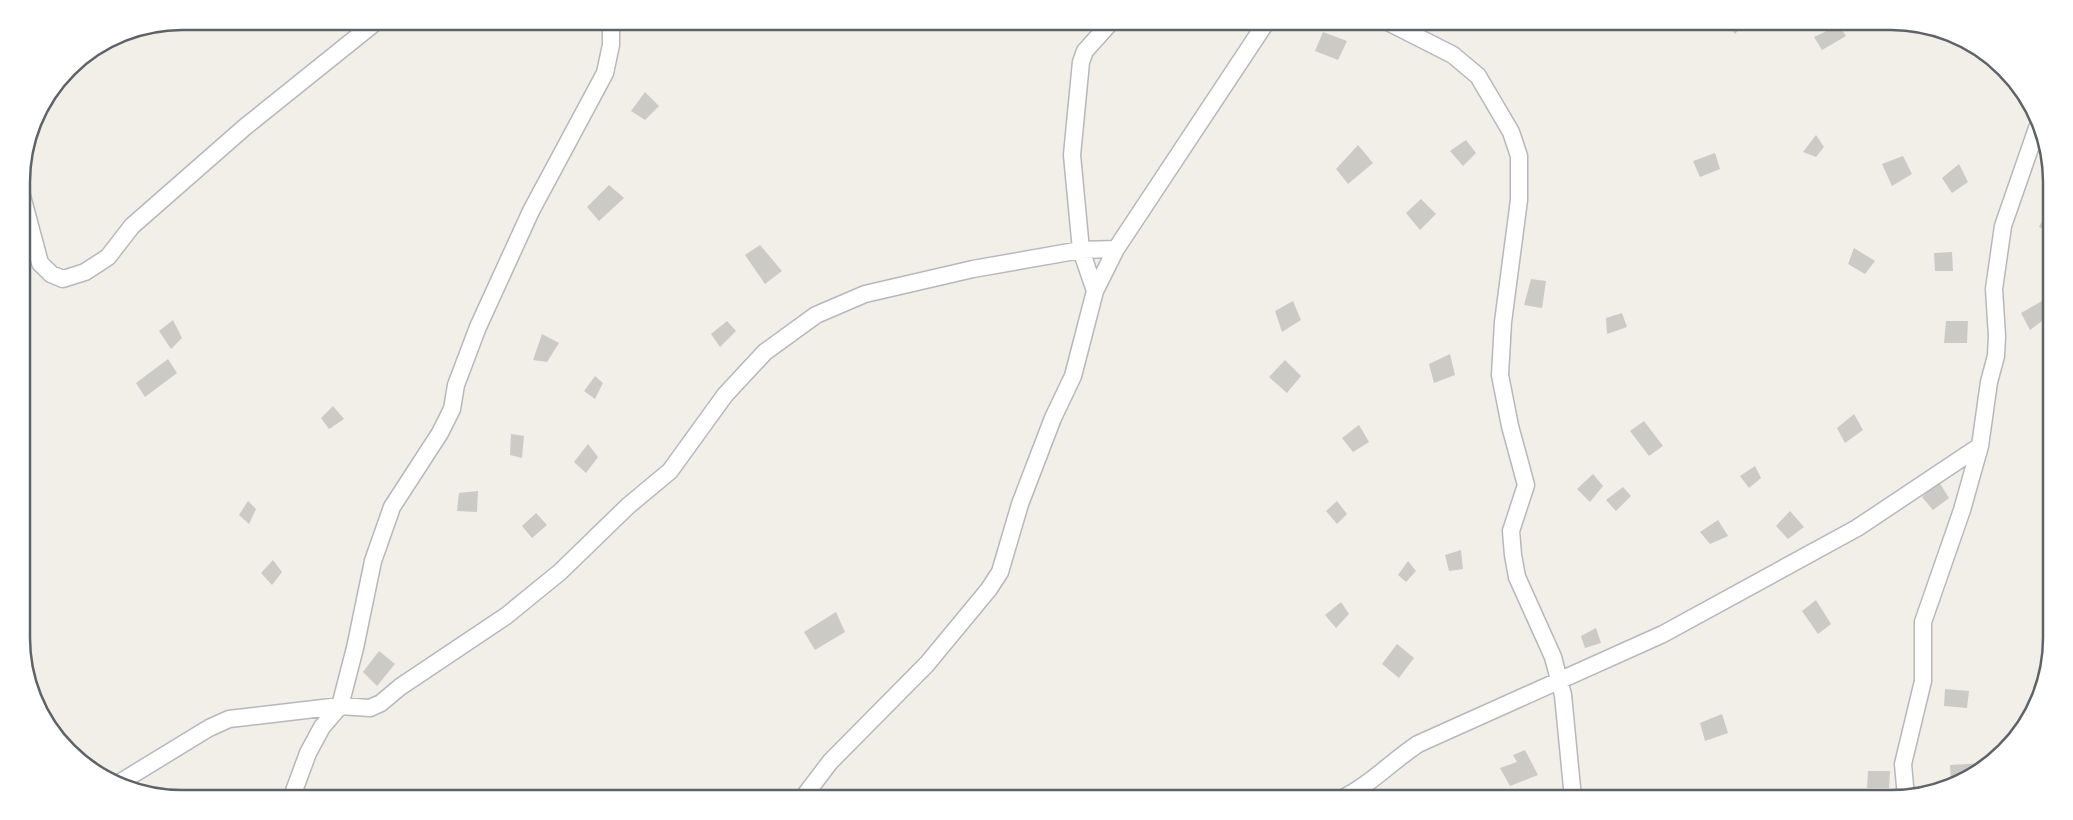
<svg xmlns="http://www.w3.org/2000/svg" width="2073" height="820" font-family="'PT Sans',sans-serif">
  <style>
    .building { fill: #cccac5 }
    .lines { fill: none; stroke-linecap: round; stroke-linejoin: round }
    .minor-casing { stroke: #b5b8bc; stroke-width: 19 }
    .minor { stroke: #fff; stroke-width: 16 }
    .rim { fill: none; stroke: #5f6368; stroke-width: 2.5 }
  </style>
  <rect width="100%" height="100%" fill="#f1efe8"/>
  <path class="building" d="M1726,21H1747L1735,34Z
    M1839,25L1846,36L1822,50L1814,37Z
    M1323,32L1347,41L1338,60L1315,51Z
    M645,92L659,106L645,120L631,111Z
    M1816,135L1824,147L1816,157L1803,152Z
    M1466,140L1476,153L1463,166L1450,151Z
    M1358,145L1373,163L1348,184L1336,169Z
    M1715,153L1720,169L1700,177L1693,161Z
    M1903,156L1912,174L1892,186L1882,164Z
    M1959,164L1968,182L1952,193L1942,178Z
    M609,185L624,198L599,221L587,207Z
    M1421,199L1436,214L1420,230L1406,213Z
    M2050,205L2051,232L2039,227Z
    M760,245L782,271L765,284L745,255Z
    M1854,248L1875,261L1865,274L1848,264Z
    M1952,252L1953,271H1935L1934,253Z
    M1531,279L1546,281L1542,308L1524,305Z
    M1293,301L1301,320L1282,332L1275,311Z
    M2042,301L2050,315L2030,330L2021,313Z
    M1622,313L1627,327L1607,334L1606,318Z
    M173,320L182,338L171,349L159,331Z
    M727,321L736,331L720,347L711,334Z
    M1946,321H1968L1967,343H1944Z
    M542,334L559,343L547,362L533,360Z
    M1450,354L1455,375L1434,383L1429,364Z
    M168,359L177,373L145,397L136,383Z
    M1285,360L1301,376L1287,393L1269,377Z
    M595,376L603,383L595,399L584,391Z
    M333,406L344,419L329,429L321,418Z
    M1854,414L1863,430L1845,443L1837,428Z
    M1644,421L1663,446L1649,456L1630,431Z
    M1359,425L1369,442L1353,452L1342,438Z
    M511,434L524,436L522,458L510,455Z
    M588,444L598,457L586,473L574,462Z
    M1755,466L1761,478L1749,488L1740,476Z
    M1593,474L1603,486L1590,502L1577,489Z
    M1939,482L1949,498L1933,510L1922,497Z
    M1623,487L1631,496L1616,511L1606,500Z
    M478,491L477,512L457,511L459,493Z
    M248,501L256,509L249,524L239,515Z
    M1337,501L1347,514L1337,524L1326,511Z
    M1790,511L1804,527L1788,539L1776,526Z
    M536,513L547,525L532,538L522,526Z
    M1718,520L1728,536L1710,544L1700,532Z
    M1461,550L1463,569L1449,571L1445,555Z
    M273,560L282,572L272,585L261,573Z
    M1408,561L1416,571L1406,582L1398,575Z
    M1816,600L1831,624L1818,634L1802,611Z
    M1341,602L1349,614L1336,628L1325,615Z
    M836,612L845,632L815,650L804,632Z
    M1596,628L1601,643L1585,648L1581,636Z
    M1397,644L1414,658L1399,678L1382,664Z
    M379,651L395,664L377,686L363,672Z
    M1945,689L1969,691L1967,708L1944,706Z
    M1722,714L1728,733L1705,741L1700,723Z
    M1525,750L1538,775L1510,786L1500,768L1517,762L1513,755Z
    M1984,763V768L1956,783H1951L1950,765Z
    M1868,771H1890L1889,788H1867Z"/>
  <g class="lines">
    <defs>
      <path id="minor" d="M1386,21L1453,55L1478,76L1511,132L1519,156V200L1503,322L1500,375L1510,426L1526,485L1511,531L1513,555L1517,577L1553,657L1563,695L1573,798
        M22,196L40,263L51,274L63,279L85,272L108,257L132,226L245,127L377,21
        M1095,291L1081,250L1072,155L1081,62L1085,51L1112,21
        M119,783L209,728L229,719L340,706L370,708L381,703L400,687L506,616L560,572L628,506L670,471L725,395L765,352L816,315L865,294L973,269L1081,250L1116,249
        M1906,797L1903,764L1923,681V622L1962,510L1980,446L1989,382L1996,356L1997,336L1994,289L2003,226L2037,128
        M291,799L308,753L322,727L340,706L355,648L373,561L392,507L440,433L452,409L456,385L478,327L531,211L605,73L611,45V21
        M802,799L830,762L927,664L989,589L1000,572L1020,504L1053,418L1073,376L1095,291L1116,249L1267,21
        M1341,799C1370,785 1391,762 1418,744L1663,634L1857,528L1980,446"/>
    </defs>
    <use href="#minor" class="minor-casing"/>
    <use href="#minor" class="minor"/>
  </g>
  <path d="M0 0H2073V820H0ZM182 30H1891A152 152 0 0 1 2043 182V638A152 152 0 0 1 1891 790H182A152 152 0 0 1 30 638V182A152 152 0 0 1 182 30Z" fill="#fff" fill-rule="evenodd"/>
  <path class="rim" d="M182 30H1891A152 152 0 0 1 2043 182V638A152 152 0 0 1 1891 790H182A152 152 0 0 1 30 638V182A152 152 0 0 1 182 30Z"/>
</svg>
